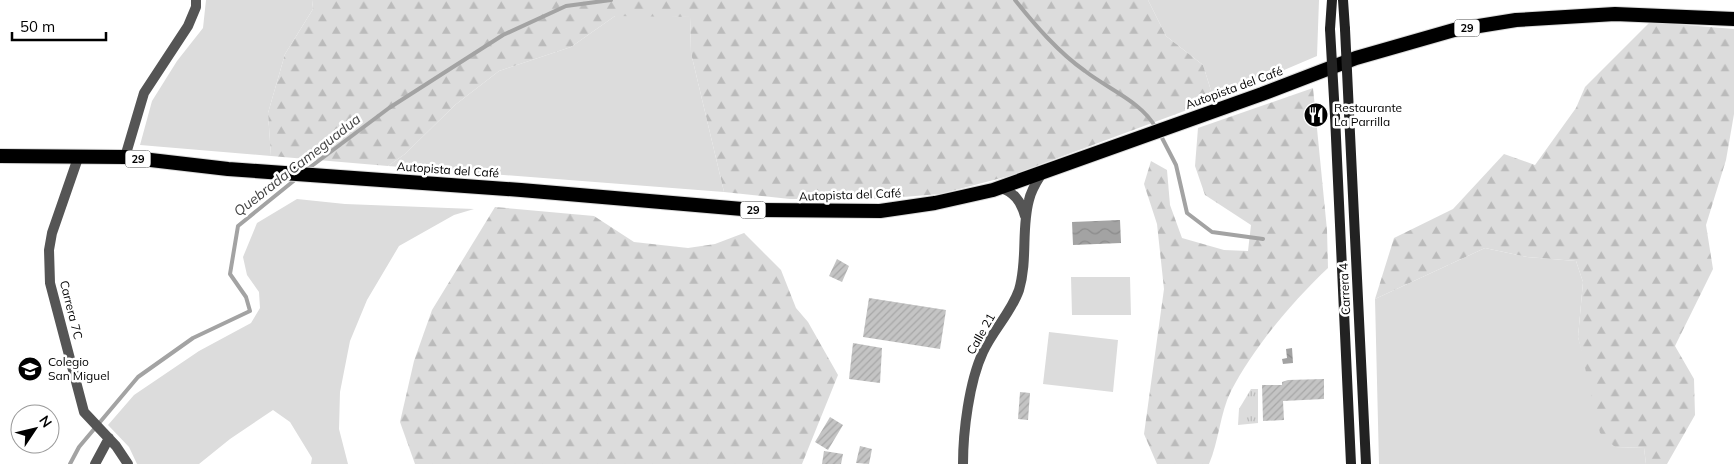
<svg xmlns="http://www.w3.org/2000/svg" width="1734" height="464" font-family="Mulish,sans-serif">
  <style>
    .grass { fill: #dcdcdc }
    .forest { fill: url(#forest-firs) }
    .park { fill: url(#park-tufts) }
    .water { fill: url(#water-waves) }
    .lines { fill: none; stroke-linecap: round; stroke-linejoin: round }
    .stream { stroke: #a3a3a3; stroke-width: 4 }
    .building { fill: url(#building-hatch) }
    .trunk-casing { stroke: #dbdbdb; stroke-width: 16 }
    .minor { stroke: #555; stroke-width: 10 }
    .secondary { stroke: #222; stroke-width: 10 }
    .trunk { stroke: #000; stroke-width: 14 }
    .secondary-bridge { stroke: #222; stroke-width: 10 }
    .labels { text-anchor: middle; stroke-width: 5; stroke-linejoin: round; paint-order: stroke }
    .shield { fill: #fff; stroke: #4c4c4c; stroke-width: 1 }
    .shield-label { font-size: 11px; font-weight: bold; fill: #000 }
    .street-label { font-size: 12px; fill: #000; stroke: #fff }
    .poi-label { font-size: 12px; fill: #000; stroke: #fff; text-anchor: start }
    .water-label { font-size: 14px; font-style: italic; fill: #444; stroke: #fff }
  </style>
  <defs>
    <pattern id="forest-firs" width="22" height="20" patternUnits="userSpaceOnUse" patternTransform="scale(1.25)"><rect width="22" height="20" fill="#dcdcdc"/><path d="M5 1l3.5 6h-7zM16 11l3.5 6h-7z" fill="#bbb"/></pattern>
    <pattern id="park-tufts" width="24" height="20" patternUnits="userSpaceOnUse" patternTransform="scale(1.25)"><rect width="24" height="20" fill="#dcdcdc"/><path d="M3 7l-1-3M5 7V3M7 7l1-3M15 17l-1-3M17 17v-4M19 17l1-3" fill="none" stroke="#bbb"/></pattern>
    <pattern id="water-waves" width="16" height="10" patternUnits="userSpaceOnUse" patternTransform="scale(1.25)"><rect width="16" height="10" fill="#a3a3a3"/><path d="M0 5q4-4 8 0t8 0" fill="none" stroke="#8b8b8b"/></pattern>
    <pattern id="building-hatch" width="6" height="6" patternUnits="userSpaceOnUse" patternTransform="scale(1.25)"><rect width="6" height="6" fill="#c4c4c4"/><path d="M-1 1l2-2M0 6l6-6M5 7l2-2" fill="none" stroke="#a7a7a7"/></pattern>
  </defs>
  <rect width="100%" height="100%" fill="#fff"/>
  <path class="grass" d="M206,0H312L313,9L285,54L268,113L271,156L140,145L152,101L177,61L203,28Z
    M1148,0H1319L1317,56L1214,100L1203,65L1166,36Z
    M651,15L690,17L691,53L724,192L388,166L405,154L455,105L499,71L571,47L615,16Z
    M297,199L345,204L474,209L454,215L399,246L367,300L350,341L340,392L339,429L348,464H311L312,458L290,422L273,410L230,439L199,464H137L129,447L108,425L134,395L199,351L251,323L260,308L259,292L247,275L243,257L257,223Z
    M1485,248L1527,257L1576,261L1583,282L1578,337L1590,380L1615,447L1644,448L1646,464H1379L1375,299Z
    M1071,277H1130L1131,315H1072Z
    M1049,332L1118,340L1113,392L1043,384Z"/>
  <path class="forest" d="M312,0H1148L1166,36L1203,65L1214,100L1009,176L940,194L878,199H790L724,192L691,53L690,17L615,16L571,47L499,71L455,105L405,154L388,166L271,156L268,113L285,54L313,9Z
    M1650,22L1734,29V114L1726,160L1706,225L1713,269L1675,346L1694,379L1695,415L1667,464H1646L1644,448L1615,447L1600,433L1578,337L1583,282L1576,261L1527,257L1485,248L1375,299L1394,238L1453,209L1504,154L1535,165L1576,108L1585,87Z
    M1313,88L1327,230L1328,268C1292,302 1254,347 1231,391C1220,413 1219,441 1209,464H1157L1144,434L1164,289L1157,224L1144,184L1151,161L1167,170L1170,205L1182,238L1224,250L1248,251L1251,225L1205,195L1195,166L1198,128Z
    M495,207L594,216L634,242L688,248L715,244L744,233L781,270L796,308L808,322L838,375L802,464H415L400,422L414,361L432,310Z"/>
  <path class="park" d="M1251,389H1258V423L1238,425L1239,409Z"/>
  <path class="water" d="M1120,220L1121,243L1073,245L1072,222Z
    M1292,348L1293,363L1283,364L1282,359L1287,358L1286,349Z"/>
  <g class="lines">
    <path class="stream" d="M1015,0C1035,25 1058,52 1085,71C1108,89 1142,102 1156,128
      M1160,134L1176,165L1187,213L1212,232L1263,239
      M305,171L389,108L503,35L566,6L611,0
      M70,464L79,447L138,377L193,338L250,311L246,297L230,274L238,226L296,179"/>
  </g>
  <path class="building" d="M837,259L849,266L842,282L829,276Z
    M869,298L946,310L940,349L863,337Z
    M853,343L882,348L880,383L849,379Z
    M1324,379V399L1283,401L1284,420L1263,421L1262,385H1282V382L1288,380Z
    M1020,392L1030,393L1028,420L1018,419Z
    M830,417L843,425L828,450L815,442Z
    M860,446L872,449L869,464L856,463Z
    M824,451L843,454L841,464H822Z"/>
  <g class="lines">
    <defs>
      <path id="trunk" d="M0,156L125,157L228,169L521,190L754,210L880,211L935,203L993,190L1262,94L1356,58L1454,30L1516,20L1615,14L1734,19"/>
    </defs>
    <use href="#trunk" class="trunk-casing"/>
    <path class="minor" d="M125,157L144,93L188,26L196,7V0
      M78,158L52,233L49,250L50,283L84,412L116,446L128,464
      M999,187C1014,192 1021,201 1025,216
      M95,464L109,438
      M963,464C963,432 969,382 983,352C993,330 1011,313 1019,290C1028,260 1021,229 1029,200C1031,190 1037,181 1042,173"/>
    <path class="secondary" d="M1343,0L1345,29
      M1330,29L1332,0
      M1349,113L1366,464
      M1335,116L1351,464"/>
    <use href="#trunk" class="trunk"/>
    <path class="secondary-bridge" d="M1330,29L1335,116
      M1345,29L1349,113"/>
  </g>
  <defs>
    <symbol id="restaurant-disc" viewBox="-11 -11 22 22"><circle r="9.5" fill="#000" stroke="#fff"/><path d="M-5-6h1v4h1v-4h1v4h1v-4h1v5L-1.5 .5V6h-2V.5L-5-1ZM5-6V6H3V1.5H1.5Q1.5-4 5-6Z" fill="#fff"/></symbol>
    <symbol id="school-disc" viewBox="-11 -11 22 22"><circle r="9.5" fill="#000" stroke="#fff"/><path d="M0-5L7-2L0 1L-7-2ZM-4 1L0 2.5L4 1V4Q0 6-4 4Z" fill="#fff"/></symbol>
  </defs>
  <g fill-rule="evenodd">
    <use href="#restaurant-disc" x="1302" y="101" width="28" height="28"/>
    <use href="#school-disc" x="16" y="355" width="28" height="28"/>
  </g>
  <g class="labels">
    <g class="shield">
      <rect x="1454.5" y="19.5" width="25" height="17" rx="4"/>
      <rect x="125.5" y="150.5" width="25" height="17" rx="4"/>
      <rect x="740.5" y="201.5" width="25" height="17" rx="4"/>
    </g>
    <g class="shield-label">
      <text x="1467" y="32">29</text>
      <text x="138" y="163">29</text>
      <text x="753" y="214">29</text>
    </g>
    <g class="street-label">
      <text transform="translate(1234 88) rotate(-20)" y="4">Autopista del Café</text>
      <text transform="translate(448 170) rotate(4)" y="4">Autopista del Café</text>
      <text transform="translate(850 195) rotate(-2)" y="4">Autopista del Café</text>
      <text transform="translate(1345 289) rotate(-93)" y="4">Carrera 4</text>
      <text transform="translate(71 310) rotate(76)" y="4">Carrera 7C</text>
      <text transform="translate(981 334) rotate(-61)" y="4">Calle 21</text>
    </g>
    <g class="poi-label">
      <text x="1334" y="112">Restaurante<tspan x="1334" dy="14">La Parrilla</tspan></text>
      <text x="48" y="366">Colegio<tspan x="48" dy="14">San Miguel</tspan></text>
    </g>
    <g class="water-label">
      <text transform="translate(297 165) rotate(-38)" y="5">Quebrada Cameguadua</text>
    </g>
  </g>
  <g transform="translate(35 429) rotate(55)"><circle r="24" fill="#ffffff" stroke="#999999"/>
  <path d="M0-4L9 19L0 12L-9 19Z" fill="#000000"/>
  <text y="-8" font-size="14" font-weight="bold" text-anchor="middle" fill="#000000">N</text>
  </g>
  <path d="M12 32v8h94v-8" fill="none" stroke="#000000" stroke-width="2.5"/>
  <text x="20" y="32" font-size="15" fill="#000000" stroke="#ffffff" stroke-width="4" paint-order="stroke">50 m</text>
</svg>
